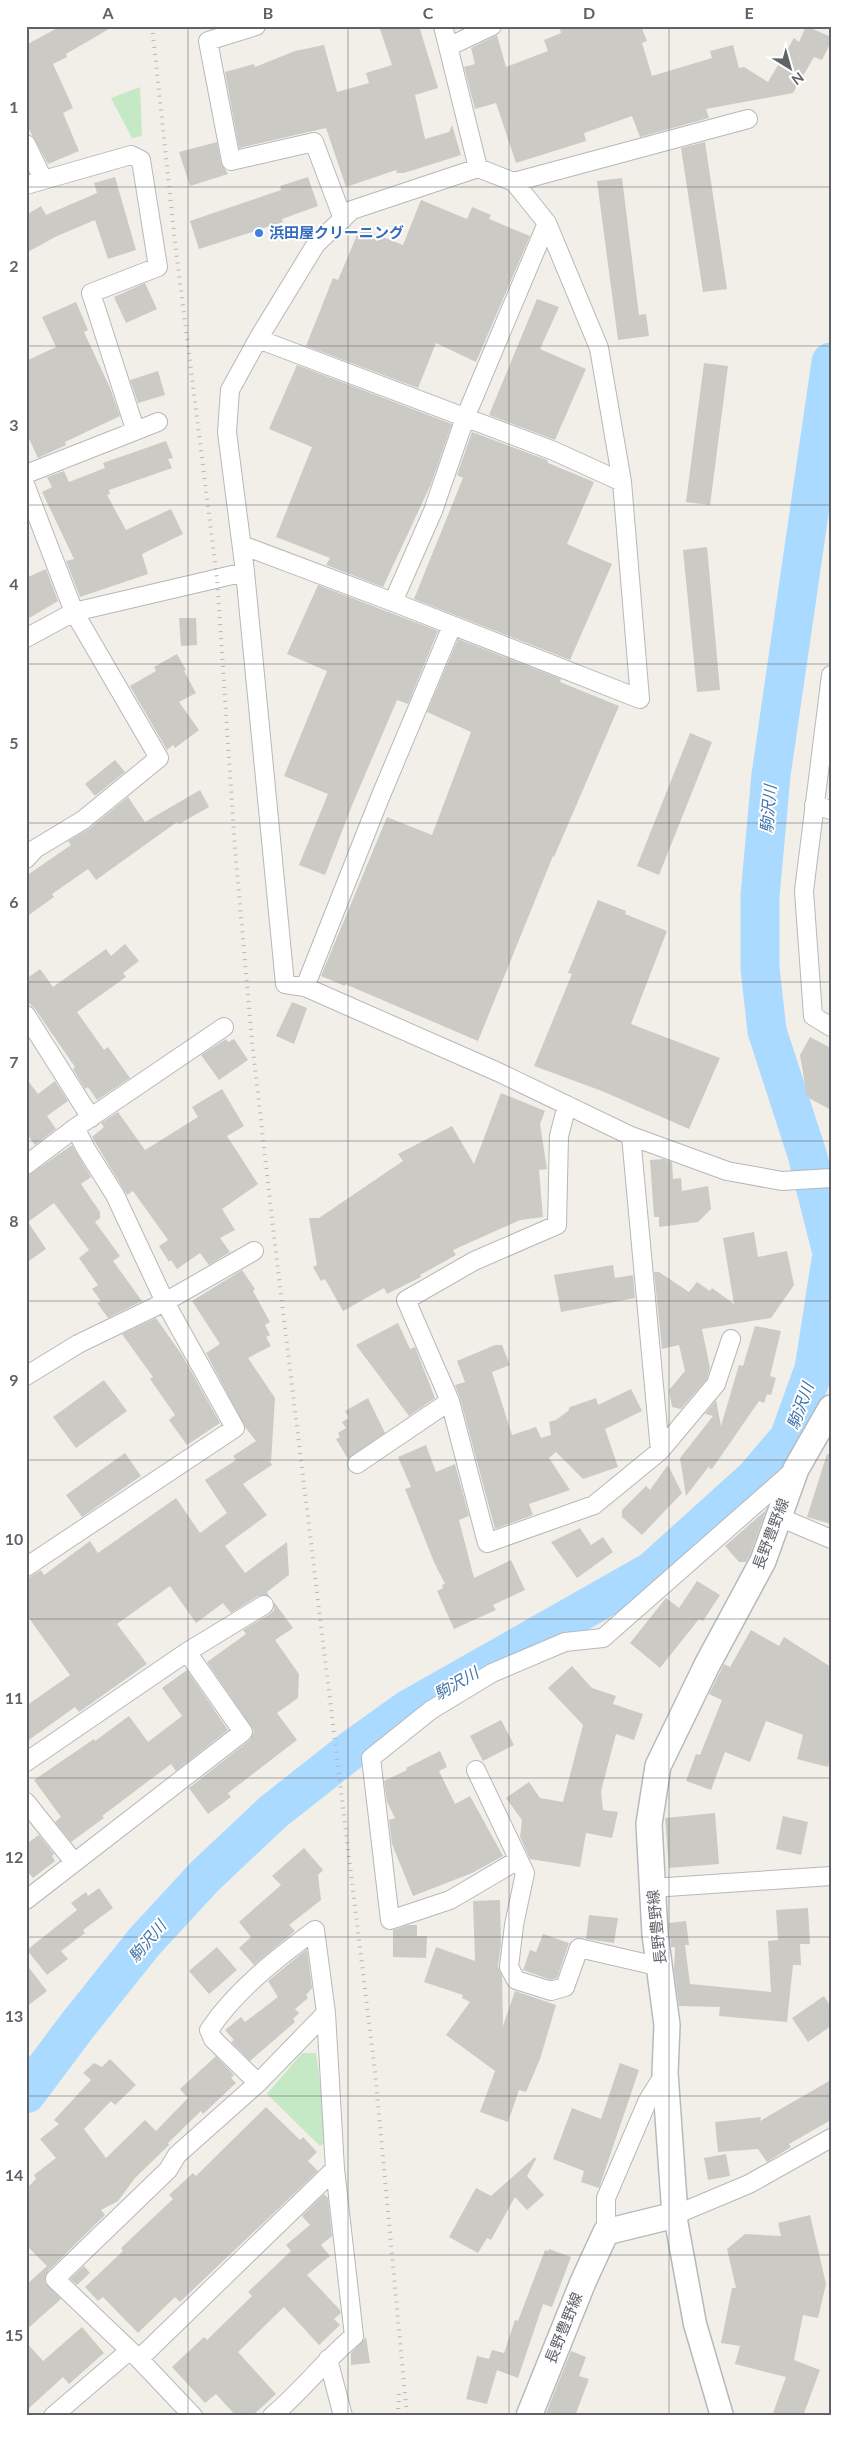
<svg xmlns="http://www.w3.org/2000/svg" width="857" height="2442" font-family="Lato,'Noto Sans JP',sans-serif">
  <style>
    .green { fill: #c5e8c5 }
    .lines { fill: none; stroke-linecap: round; stroke-linejoin: round }
    .river { stroke: #aadaff; stroke-width: 39 }
    .building { fill: #cccac5 }
    .minor-casing { stroke: #b5b8bc; stroke-width: 20 }
    .tertiary-casing { stroke: #b5b8bc; stroke-width: 25 }
    .secondary-casing { stroke: #b6babf; stroke-width: 28 }
    .minor { stroke: #fff; stroke-width: 18 }
    .tertiary { stroke: #fff; stroke-width: 22 }
    .secondary { stroke: #fff; stroke-width: 25 }
    .rail { stroke: #b6b7b8; stroke-width: 4; stroke-dasharray: 1 6; stroke-linecap: butt }
    .grid { fill: none; stroke: #5f6368; stroke-width: 1; stroke-opacity: 0.55 }
    .shop-dot { fill: #3f7fe0; stroke: #fff; stroke-width: 2 }
    .labels { text-anchor: middle; stroke-width: 4; stroke-linejoin: round; paint-order: stroke }
    .shop-label { font-size: 15px; font-weight: bold; fill: #366cbe; stroke: #fff; text-anchor: start }
    .street-label { font-size: 15px; fill: #5f6368; stroke: #fff }
    .water-label { font-size: 16px; font-style: italic; fill: #4174aa; stroke: #fff }
    .neatline { fill: none; stroke: #5f6368; stroke-width: 2 }
    .grid-label { font-size: 16px; text-anchor: middle; font-weight: bold; fill: #5f6368 }
  </style>
  <rect width="100%" height="100%" fill="#f1efe8"/>
  <path class="green" d="M140,87L142,136L132,138L111,98Z
    M302,2053H316L328,2141L320,2146L267,2094Z"/>
  <g class="lines">
    <path class="river" d="M831,362L771,775L760,896V968L767,1031L807,1154L831,1249
      M26,2094L77,2026L145,1941L204,1877L273,1812L354,1748L407,1710L652,1571L755,1478L789,1438L814,1369L831,1260"/>
  </g>
  <path class="building" d="M61,26H114L66,54L67,57L53,64L73,108L63,113L79,151L48,164L26,124V45Z
    M379,26H419L438,88L415,95L425,139L449,132L452,125L461,155L404,173H397L396,170L346,187L326,128L239,148L225,72L254,64L255,67L295,51L324,45L337,92L369,83L366,73L392,65Z
    M559,26H641L647,41L642,43L652,76L712,58L710,51L733,45L739,68L744,67L768,82L794,38L799,42L806,26L831,37V42L822,60L814,57L793,93L706,109L709,118L640,137L632,116L584,133L586,141L516,163L496,103L475,109L464,67L475,64L471,48L497,35L506,67L548,51L544,40L561,33Z
    M217,142L221,163L228,174L190,186L179,152Z
    M705,142L727,289L703,292L681,148Z
    M115,177L136,250L108,259L95,220L55,237L26,253V215L41,206L46,215L97,193L94,183Z
    M308,177L318,206L282,219L283,222L199,249L190,221L281,190L280,186Z
    M622,178L639,315L646,314L649,336L618,340L597,181Z
    M421,200L467,219L472,207L491,215L489,219L530,236L476,362L436,343L418,388L306,346L333,278L338,280L360,228L403,245Z
    M145,283L157,309L126,323L114,297Z
    M537,299L559,307L540,349L586,369L555,440L489,415Z
    M76,302L88,330L84,332L110,388L120,416L65,442L66,445L38,458L26,432V361L56,347L42,317Z
    M704,363L728,366L710,505L686,502Z
    M297,365L452,424L431,484L383,587L326,565L330,558L276,537L312,447L269,429Z
    M158,371L165,395L138,403L130,380Z
    M472,432L547,460L548,463L594,482L567,544L612,564L570,660L414,599L463,478L457,475Z
    M166,441L173,458L168,459L172,468L109,490L110,494L107,495L126,530L171,509L183,534L142,554L148,574L80,597L66,561L74,559L42,492L52,487L47,477L64,471L69,482L105,468L103,463Z
    M707,547L720,690L697,692L683,550Z
    M46,569L58,601L26,620V578Z
    M318,585L438,631L408,704L397,700L353,803L325,875L299,865L328,794L284,776L327,671L287,654Z
    M179,618H196L197,645L181,646Z
    M458,639L561,679L560,682L619,706L554,857L553,856L478,1041L345,984V986L321,976L387,817L432,835L471,732L427,712Z
    M177,654L186,670L184,671L196,693L179,702L199,730L175,748L173,745L167,750L130,686L156,671L154,667Z
    M690,733L712,742L659,875L637,866Z
    M115,760L125,772L95,796L85,784Z
    M200,790L209,807L179,824L177,822L96,880L88,869L52,894L54,897L26,917V876L71,845L68,841L90,828L128,797L145,822Z
    M598,900L626,911L625,914L667,931L631,1024L720,1058L689,1129L602,1091L534,1066L572,974L568,973Z
    M125,944L139,961L123,973L126,977L77,1012L104,1050L108,1047L130,1078L97,1100L88,1087L85,1089L73,1069L75,1067L35,1009L26,1000V979L40,969L53,987L106,949L111,956Z
    M292,1002L307,1008L294,1044L276,1036Z
    M810,1037L831,1048V1110L807,1097L800,1055Z
    M226,1039L228,1042L234,1039L248,1060L219,1080L201,1055Z
    M26,1078L38,1094L55,1081L68,1101L47,1116L56,1129L35,1145L26,1133Z
    M222,1089L244,1126L227,1136L258,1184L222,1209L235,1230L220,1238L230,1252L209,1265L200,1253L177,1269L171,1260L169,1262L159,1246L168,1240L133,1191L127,1195L92,1137L104,1127L101,1123L118,1112L145,1150L198,1117L192,1107Z
    M501,1093L545,1111L540,1124L547,1169L539,1170L543,1217L520,1220L453,1250L456,1255L420,1275L421,1277L387,1294L384,1288L343,1311L325,1279L321,1281L313,1267L317,1265L309,1218H319L403,1161L398,1154L452,1126L474,1164Z
    M72,1145L91,1177L81,1184L100,1212V1218L95,1222L120,1256L113,1261L142,1301L108,1318L97,1303L101,1301L92,1289L98,1285L79,1258L89,1250L54,1203L28,1222L46,1249L26,1263V1177Z
    M663,1159L672,1162L673,1179L681,1178L682,1191L708,1186L711,1209L698,1222L659,1227V1217H654L650,1160Z
    M754,1232L758,1257L787,1251L794,1285L771,1318L702,1329L710,1368L707,1379L681,1409L672,1407L669,1390L685,1371L679,1345L662,1349L654,1272H659L689,1292L697,1282L710,1291L712,1288L734,1304L723,1238Z
    M613,1265L615,1278L633,1275L635,1298L561,1312L554,1275Z
    M242,1270L255,1289L253,1291L270,1322L265,1325L270,1335L266,1337L271,1346L248,1358L275,1398L271,1462L268,1458L272,1465L243,1484L267,1515L225,1546L245,1573L287,1542L289,1575L267,1592L269,1596H258L231,1613L223,1603L196,1623L170,1586L117,1624L147,1664L79,1712L75,1707L26,1742V1706L70,1675L26,1614V1579L41,1570L44,1575L90,1541L98,1553L176,1498L200,1533L227,1513L205,1480L236,1460L233,1456L256,1441L245,1427L206,1353L220,1344L192,1301Z
    M156,1318L182,1355L220,1423L187,1445L169,1420L175,1415L150,1379L153,1377L122,1334Z
    M398,1323L410,1349L415,1347L435,1398L409,1416L356,1345Z
    M755,1326L781,1331L770,1376L776,1378L771,1395L767,1394L764,1403L759,1401L712,1469L709,1468L710,1465L686,1496L680,1458L713,1416L705,1414L716,1400L721,1426L739,1365L743,1366Z
    M495,1345H502L510,1365L492,1372L512,1435L536,1427L541,1438L551,1435L549,1422L556,1420L568,1411L570,1407L596,1398L598,1405L631,1389L642,1411L605,1429L618,1467L583,1479L556,1452L549,1458L570,1490L529,1504L533,1515L495,1529L460,1398L455,1385L465,1382L457,1361Z
    M104,1380L127,1411L76,1448L53,1417Z
    M368,1398L385,1433L348,1459L336,1439L340,1437L338,1433L346,1428L342,1422L349,1418L345,1411Z
    M426,1445L436,1472L455,1464L469,1516L459,1520L474,1578L511,1560L525,1590L493,1605L496,1610L454,1629L437,1591L443,1588L442,1585L445,1584L434,1562L405,1489L411,1487L398,1457Z
    M125,1453L141,1476L82,1517L66,1495Z
    M827,1454L831,1455V1524L807,1517Z
    M668,1465L682,1493L642,1535L622,1517V1510L646,1486L650,1490Z
    M766,1510L750,1555L746,1562H739L725,1546Z
    M580,1528L591,1545L603,1537L613,1552L577,1578L551,1542Z
    M697,1581L720,1595L703,1621L699,1619L660,1668L630,1643L666,1598L679,1608Z
    M274,1602L293,1628L275,1640L299,1674L298,1698L277,1713L297,1740L228,1793L231,1797L208,1814L189,1788L250,1740L254,1731L207,1662L246,1634L243,1630L270,1614L274,1610Z
    M751,1630L779,1646L784,1637L831,1667V1757L828,1767L797,1759L803,1735L766,1721L750,1762L725,1752L711,1790L686,1781L696,1754L700,1755L722,1700L709,1694L724,1664L730,1667Z
    M572,1666L592,1688L616,1696L613,1704L643,1714L634,1740L616,1734L601,1791L603,1810L618,1812L612,1838L586,1833L580,1867L530,1859L520,1837L522,1820L506,1798L529,1782L540,1798L563,1802L583,1725L548,1688Z
    M187,1670L228,1730L176,1771L171,1764L102,1816L104,1818L71,1842L55,1822L61,1817L34,1780L94,1739L95,1741L129,1716L148,1742L182,1716L162,1688Z
    M501,1720L514,1745L483,1761L470,1736Z
    M440,1751L447,1767L439,1771L455,1804L470,1796L503,1856L472,1873L413,1896L392,1844L389,1820L395,1818L387,1802L384,1781L407,1770L406,1768Z
    M715,1813L719,1864L669,1868L665,1818Z
    M783,1816L808,1822L801,1855L776,1849Z
    M39,1835L54,1854L52,1856L55,1861L33,1878L26,1870V1844Z
    M304,1848L323,1870L318,1875L321,1900L289,1925L295,1931L254,1965L239,1948L251,1937L239,1922L281,1885L272,1876Z
    M99,1888L113,1908L83,1930L85,1933L61,1951L68,1959L47,1975L27,1950L77,1910L71,1903L86,1892L88,1896Z
    M500,1900L501,1945L498,1966L502,1976L503,2026L515,1991L556,2005L540,2059L526,2092L519,2090L508,2122L480,2112L495,2071L446,2035L470,2002L462,1998L463,1995L424,1982L436,1947L475,1961L473,1901Z
    M808,1908L810,1944H800L801,1965H793L787,2022L719,2016L720,2007L679,2006L674,1970L675,1947H671L669,1923L686,1921L689,1945H685L690,1984L771,1992L768,1941L778,1940L776,1910Z
    M589,1915L618,1918L614,1943L586,1939Z
    M408,1925H417V1936H427L426,1958L393,1957V1930Z
    M543,1934L569,1943L557,1978L551,1980L523,1970L530,1950L536,1952Z
    M217,1947L237,1970L209,1994L189,1971Z
    M307,1949L312,1988L306,1995L308,1998L295,2009L299,2013L293,2019L295,2022L250,2061L231,2042L234,2040L225,2030L241,2017L245,2022L278,1997L268,1981Z
    M26,1964L47,1991L26,2007Z
    M824,1996L831,2007V2026L808,2042L792,2018Z
    M216,2056L234,2075L231,2078L236,2083L203,2114L201,2111L168,2143L169,2145L135,2178L118,2201L101,2210L105,2215L48,2271L45,2282L61,2299L26,2330V2285L47,2266L26,2245V2189L36,2179L34,2175L56,2158L40,2139L59,2124L54,2120L91,2080L83,2073L94,2063L102,2067L110,2059L136,2085L115,2105L111,2101L84,2129L106,2158L145,2120L156,2131L188,2098L180,2089Z
    M620,2063L639,2070L599,2188L581,2182L584,2171L553,2159L572,2108L601,2119Z
    M831,2080V2120L789,2144L791,2147L767,2162L758,2149L718,2152L715,2122L761,2117L760,2121Z
    M266,2107L300,2140L303,2137L317,2152L308,2161L318,2171L180,2302L175,2297L138,2333L103,2297L98,2301L85,2287L123,2251L121,2248L173,2199L169,2195L193,2173L196,2176Z
    M726,2154L730,2176L708,2180L704,2158Z
    M535,2157L536,2159L527,2176L544,2195L527,2210L515,2197L491,2240L487,2238L478,2253L449,2237L476,2188L491,2196Z
    M324,2194L328,2198L332,2236L321,2245L330,2256L307,2275L340,2310L341,2313L334,2319L340,2325L319,2345L284,2307L238,2352L276,2394L252,2416H236L216,2394L205,2403L172,2367L204,2337L207,2340L252,2296L248,2292L291,2251L286,2245L310,2225L302,2216Z
    M810,2215L826,2284L818,2318L803,2315L794,2360L820,2370L803,2416H772L786,2377L735,2364L740,2346L721,2343L732,2288H736L727,2249L745,2234L781,2236L778,2223Z
    M549,2249L571,2257L552,2307L543,2304L518,2378L497,2370L487,2404L466,2399L477,2356L489,2359L492,2350L504,2353L515,2320L518,2321L545,2250L548,2251Z
    M84,2266L90,2273L77,2285L70,2279Z
    M82,2327L104,2353L69,2384L63,2377L26,2411V2342L43,2361Z
    M366,2337L370,2363L351,2365V2353Z
    M571,2351L586,2357L579,2376L589,2379L575,2416H545Z"/>
  <g class="lines">
    <defs>
      <path id="minor" d="M256,26L208,41L231,161L314,142L343,219
        M443,26L478,168
        M448,47L492,26
        M26,144L43,179
        M514,182L748,119
        M26,185L131,155L141,160L158,267L91,293L135,429
        M258,339L554,451L622,482
        M26,474L158,422
        M26,487L74,612L159,758L83,820L35,849L26,859
        M242,545L393,602L640,699L622,482L599,348L547,223L514,182L478,168L352,210L316,244L258,339L230,390L227,432L245,572L285,984L305,987L498,1072L631,1136L727,1171L782,1181L831,1178
        M393,602L433,511L465,418L547,223
        M26,638L74,612L245,572
        M831,675L804,891L813,1016L831,1027
        M814,805L831,810
        M305,987L379,800L452,626
        M26,1015L91,1118
        M567,1105L559,1136L557,1225L474,1261L406,1300L450,1401L487,1543L594,1505L660,1451L631,1136
        M26,1165L75,1128
        M26,1376L78,1344L165,1302L254,1251
        M660,1451L716,1384L731,1339
        M357,1464L450,1401
        M779,1517L831,1539
        M26,1567L235,1428L165,1302L115,1195L86,1149L75,1128L224,1027
        M26,1762L187,1652L264,1605
        M476,1770L525,1873L514,1925L509,1967L516,1980L551,1991L565,1987L579,1948L661,1967
        M26,1802L74,1862
        M518,1860L450,1900L390,1920L371,1758L431,1710L492,1673L565,1642L603,1638L794,1470
        M652,1888L831,1876
        M26,1900L243,1732L187,1652
        M258,2083L213,2039L209,2030C236,1990 277,1958 315,1930L326,2013
        M675,2215L749,2184L831,2138
        M606,2232V2198L648,2100L665,2073
        M139,2359L335,2169
        M328,2359L343,2416
        M53,2416L129,2351
        M193,2416L139,2359L55,2279L168,2170L177,2155L258,2083L326,2013L335,2169L354,2336C325,2360 302,2391 272,2416"/>
      <path id="tertiary" d="M675,2215L695,2324L722,2416"/>
      <path id="secondary" d="M529,2416L583,2282L606,2232L675,2215L665,2073L667,2025L655,1934L649,1824L658,1766L707,1665L763,1561L796,1469L831,1408"/>
    </defs>
    <use href="#minor" class="minor-casing"/>
    <use href="#tertiary" class="tertiary-casing"/>
    <use href="#secondary" class="secondary-casing"/>
    <use href="#minor" class="minor"/>
    <use href="#tertiary" class="tertiary"/>
    <use href="#secondary" class="secondary"/>
    <path class="rail" d="M152,26L175,242L217,578L235,849L252,1041L275,1245L375,2072L407,2416
      M398,2416L399,2392"/>
  </g>
  <path class="grid" d="M188,26V2416M348,26V2416M509,26V2416M669,26V2416M26,187H831M26,346H831M26,505H831M26,664H831M26,823H831M26,982H831M26,1141H831M26,1301H831M26,1460H831M26,1619H831M26,1778H831M26,1937H831M26,2096H831M26,2255H831"/>
  <circle class="shop-dot" cx="259" cy="233" r="5"/>
  <g class="labels">
    <g class="shop-label">
      <text x="269" y="238">浜田屋クリーニング</text>
    </g>
    <g class="street-label">
      <text transform="translate(771 1534) rotate(-69)" y="5">長野豊野線</text>
      <text transform="translate(657 1927) rotate(-96)" y="5">長野豊野線</text>
      <text transform="translate(564 2328) rotate(-68)" y="5">長野豊野線</text>
    </g>
    <g class="water-label">
      <text transform="translate(768 809) rotate(-85)" y="6">駒沢川</text>
      <text transform="translate(800 1406) rotate(-70)" y="6">駒沢川</text>
      <text transform="translate(456 1683) rotate(-30)" y="6">駒沢川</text>
      <text transform="translate(147 1941) rotate(-50)" y="6">駒沢川</text>
    </g>
  </g>
  <rect width="857" height="2442" fill="none" stroke="#ffffff" stroke-width="55"/>
  <g transform="translate(790 68) rotate(143)" stroke="#ffffff" stroke-width="4" paint-order="stroke">
  <path d="M0-4L9 19L0 12L-9 19Z" fill="#5f6368"/>
  <text y="-8" font-size="14" font-weight="bold" text-anchor="middle" fill="#5f6368">N</text>
  </g>
  <rect x="28" y="28" width="802" height="2386" class="neatline"/>
  <g class="grid-label">
    <text x="108" y="19">A</text>
    <text x="268" y="19">B</text>
    <text x="428" y="19">C</text>
    <text x="589" y="19">D</text>
    <text x="749" y="19">E</text>
    <text x="14" y="113">1</text>
    <text x="14" y="272">2</text>
    <text x="14" y="431">3</text>
    <text x="14" y="590">4</text>
    <text x="14" y="749">5</text>
    <text x="14" y="908">6</text>
    <text x="14" y="1068">7</text>
    <text x="14" y="1227">8</text>
    <text x="14" y="1386">9</text>
    <text x="14" y="1545">10</text>
    <text x="14" y="1704">11</text>
    <text x="14" y="1863">12</text>
    <text x="14" y="2022">13</text>
    <text x="14" y="2181">14</text>
    <text x="14" y="2341">15</text>
  </g>
</svg>
